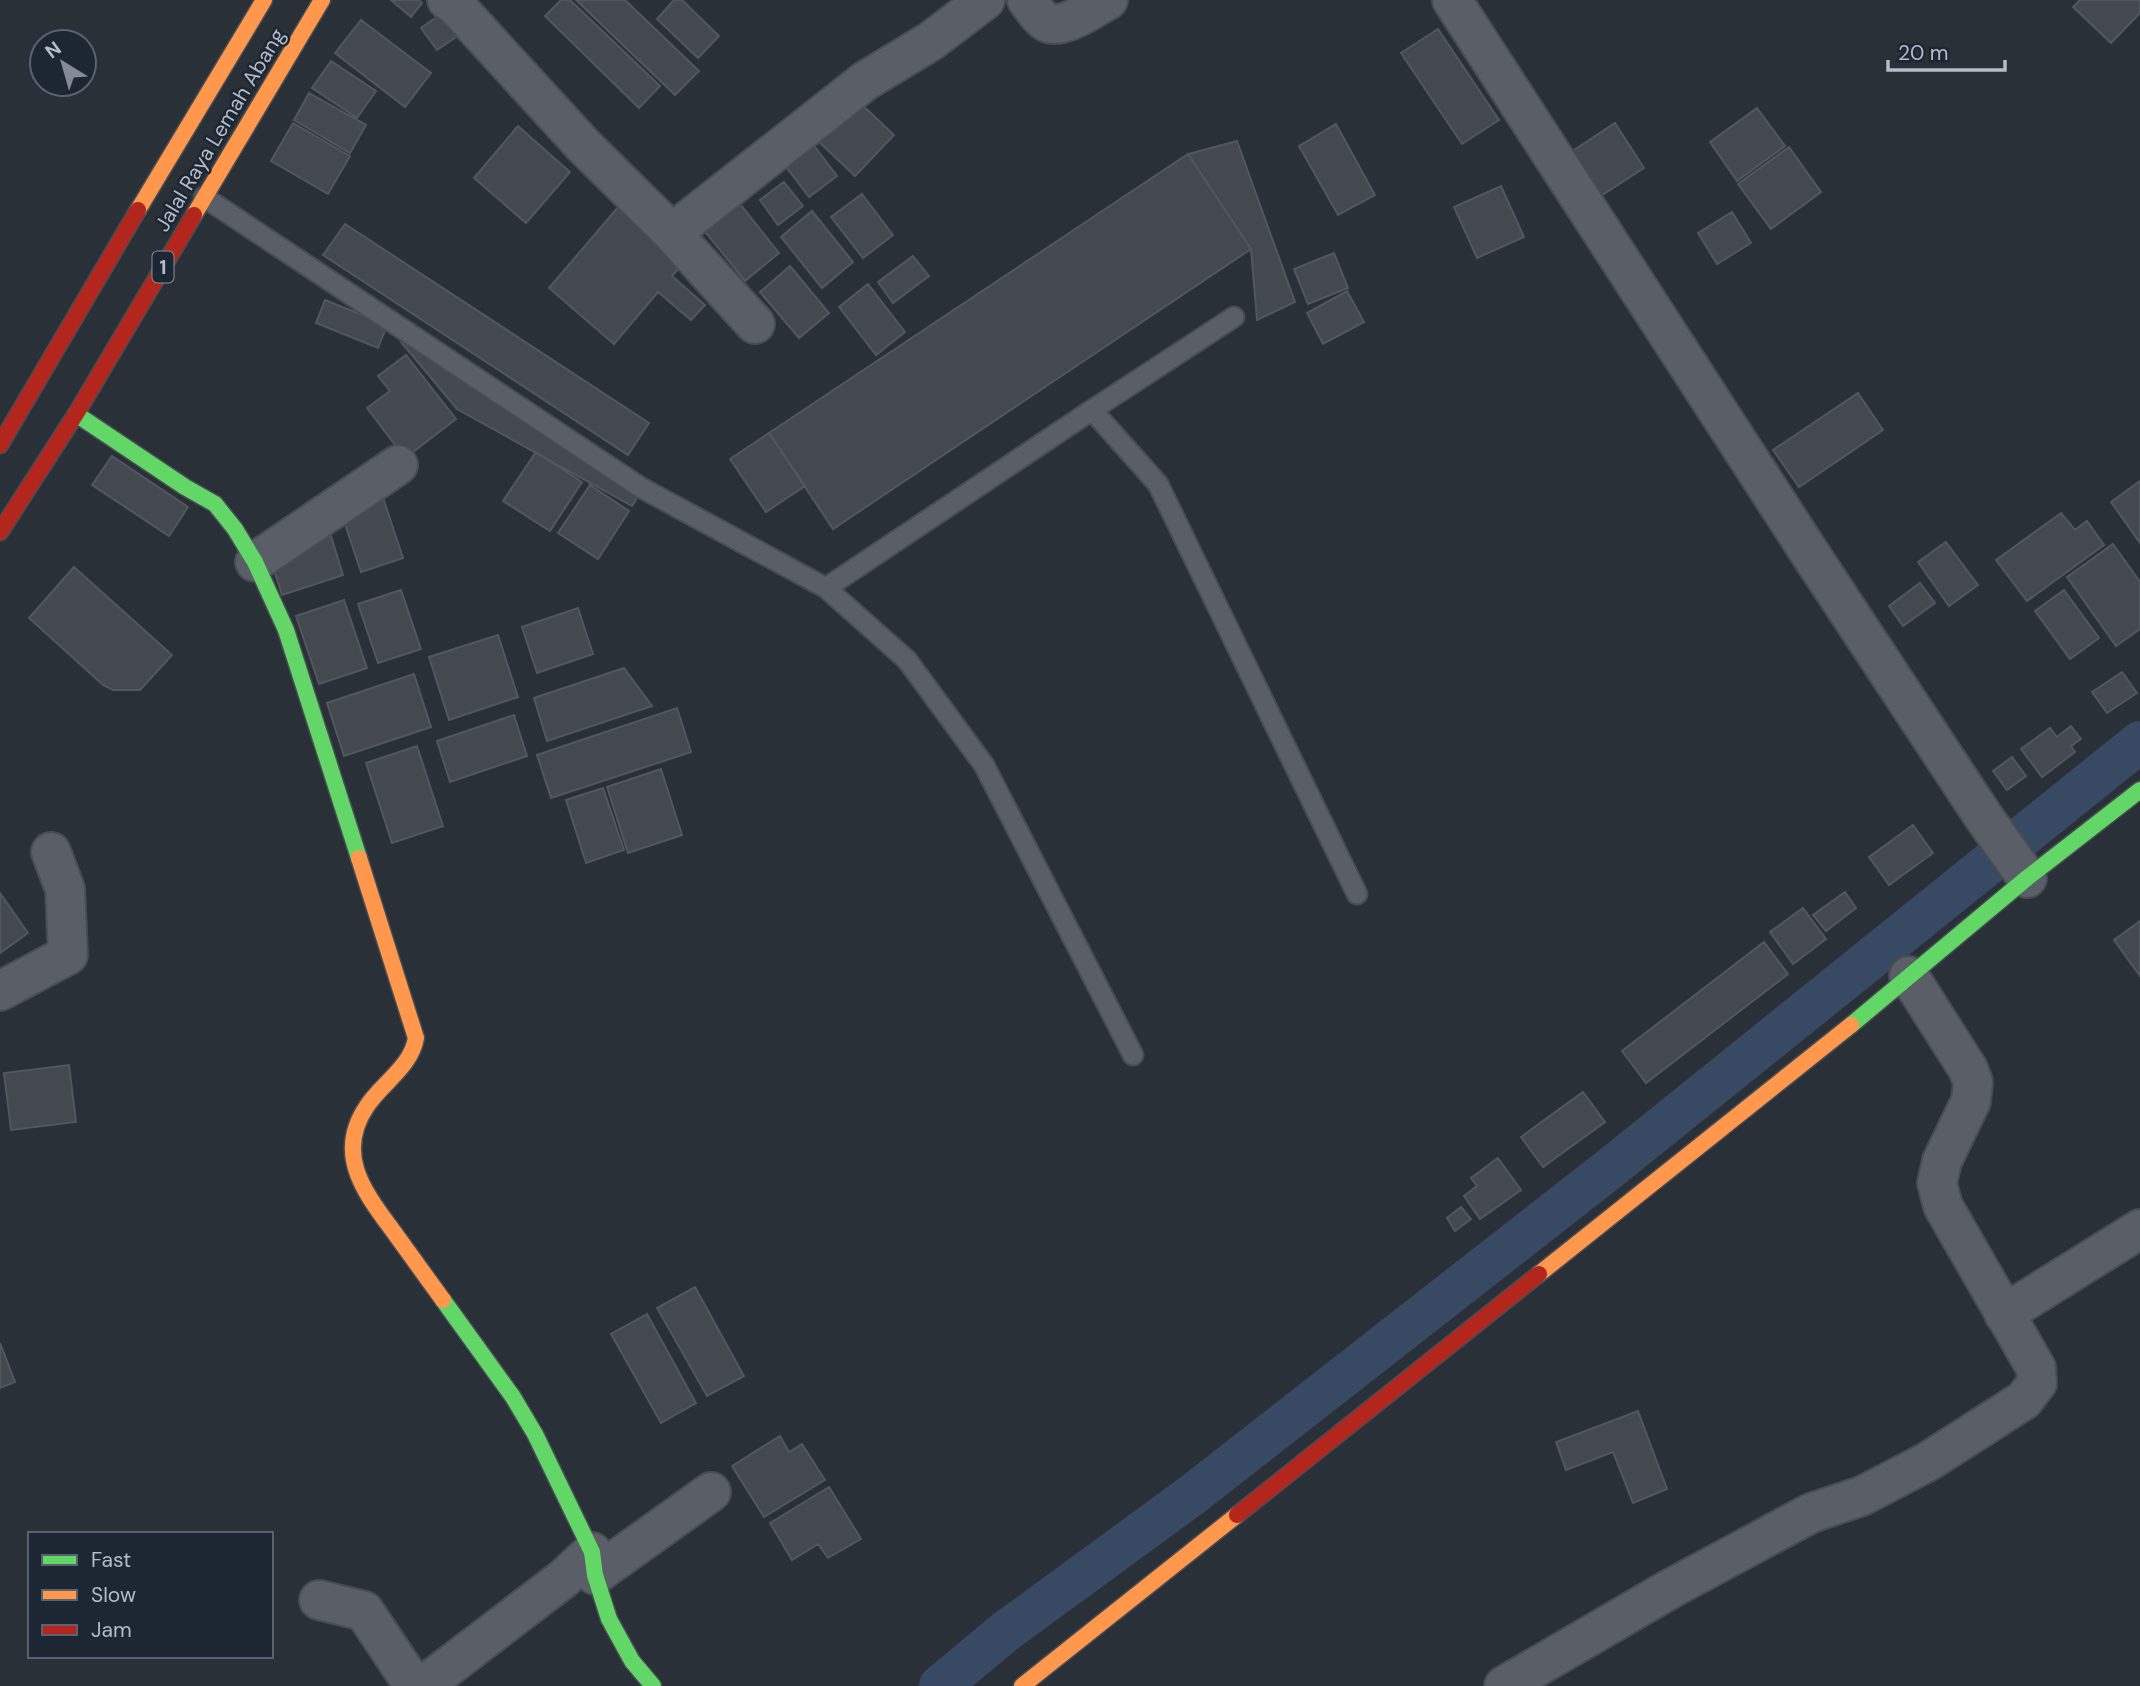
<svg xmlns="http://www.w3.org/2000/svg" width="2140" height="1686" font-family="'DM Sans',sans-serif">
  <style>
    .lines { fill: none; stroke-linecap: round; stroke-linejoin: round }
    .canal { stroke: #384963; stroke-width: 42 }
    .building { fill: #444950; stroke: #52575f; stroke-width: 2 }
    .lane-casing { stroke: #484c53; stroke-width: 23 }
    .street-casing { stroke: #484c53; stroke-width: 42 }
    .fast-casing { stroke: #484c53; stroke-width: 19 }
    .slow-casing { stroke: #484c53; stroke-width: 19 }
    .jam-casing { stroke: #484c53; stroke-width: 19 }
    .lane { stroke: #5a5e66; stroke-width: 19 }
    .street { stroke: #5a5e66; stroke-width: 38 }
    .fast { stroke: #63d668; stroke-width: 16 }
    .slow { stroke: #ff974d; stroke-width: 16 }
    .jam { stroke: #b3261e; stroke-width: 16 }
    .labels { text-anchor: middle; stroke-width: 5; stroke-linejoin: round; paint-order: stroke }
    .shield { fill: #1d2633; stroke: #878f9c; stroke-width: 2 }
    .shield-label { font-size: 19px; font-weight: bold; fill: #b4bcc9 }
    .street-label { font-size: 21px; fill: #b4bcc9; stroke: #1d2633 }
  </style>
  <rect width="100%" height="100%" fill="#2a3038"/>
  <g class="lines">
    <path class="canal" d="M940,1686L1006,1631L1192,1495L1608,1170L2140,742"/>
  </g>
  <path class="building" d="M391,0H418L422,3L411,17Z
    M561,0H570L660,86L639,108L545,16Z
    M576,0H625L699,71L675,95Z
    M674,0H682L719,36L698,58L657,19Z
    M2080,0H2140V13L2111,43L2073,7Z
    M444,12L459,35L437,50L421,28Z
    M361,20L431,73L405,107L335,53Z
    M1438,29L1499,120L1462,144L1401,53Z
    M331,61L376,91L357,118L312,88Z
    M309,93L366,125L350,153L294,120Z
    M858,101L894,135L855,176L819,142Z
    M1757,108L1785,146L1737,181L1710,142Z
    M293,123L350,156L328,194L271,161Z
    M1615,123L1644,168L1596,199L1568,154Z
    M1336,124L1375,195L1338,215L1299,146Z
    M518,126L570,172L526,223L474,178Z
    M806,135L837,176L809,197L778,156Z
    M1237,141L1295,302L1257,320L1251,249L1188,154Z
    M1789,147L1821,192L1771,229L1738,184Z
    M1188,154L1251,249L833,529L769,433Z
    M784,182L803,206L778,225L760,200Z
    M1501,186L1524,237L1477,258L1454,207Z
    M862,194L893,235L863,258L831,217Z
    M733,195L779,253L745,281L698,223Z
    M620,205L685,261L672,276L705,305L691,320L658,292L614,344L549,288Z
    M812,211L853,262L822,288L781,237Z
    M1732,212L1751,243L1717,264L1698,233Z
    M345,224L649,423L628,455L323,255Z
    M1334,253L1348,288L1308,304L1294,269Z
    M913,256L929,276L893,303L878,282Z
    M790,266L829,313L799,338L760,292Z
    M868,284L905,332L876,355L839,307Z
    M1347,291L1364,322L1323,344L1307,313Z
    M325,300L387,325L378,348L316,323Z
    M405,337L639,495L632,506L457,409L401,342Z
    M406,355L456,419L405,458L367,408L390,391L378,376Z
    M1858,393L1883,430L1799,487L1773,450Z
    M769,433L805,486L766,512L730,459Z
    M536,452L582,482L550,531L503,501Z
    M112,456L188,507L169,536L92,485Z
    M2140,481V543L2111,502Z
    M590,485L629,511L598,559L558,533Z
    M383,498L403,558L361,572L341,512Z
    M2061,513L2075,530L2087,521L2104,545L2027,601L1996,560Z
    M331,536L343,575L282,595L270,557Z
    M1946,542L1978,585L1949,606L1918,562Z
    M2113,544L2140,582V629L2116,646L2067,577Z
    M74,567L172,655L140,690H113L103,685L29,618Z
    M1920,583L1935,603L1903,626L1889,606Z
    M401,590L421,649L378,663L358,604Z
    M2064,590L2099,638L2070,659L2035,611Z
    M344,600L367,668L319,684L296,616Z
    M578,608L593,654L537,673L522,627Z
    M498,635L518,697L449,720L429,657Z
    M624,668L652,706L547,741L534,698Z
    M2122,672L2137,693L2107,713L2092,692Z
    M414,674L431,727L344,756L327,703Z
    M677,708L691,752L551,798L537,755Z
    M514,715L527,756L450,782L437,741Z
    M2071,726L2081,739L2071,746L2075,752L2042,777L2021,749L2050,728L2057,737Z
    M417,746L443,826L392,843L366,763Z
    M2012,757L2026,776L2007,790L1993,771Z
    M661,769L682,835L628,853L607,787Z
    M603,788L624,850L586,863L566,800Z
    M1913,825L1933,853L1889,885L1869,857Z
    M1845,892L1856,908L1826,931L1813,915Z
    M0,893L28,933L0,953Z
    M1803,908L1826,939L1793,964L1770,932Z
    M2140,921V976L2114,940Z
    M1764,942L1788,974L1646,1083L1622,1051Z
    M69,1065L76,1122L11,1130L4,1073Z
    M1583,1092L1605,1122L1543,1167L1521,1137Z
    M1498,1158L1521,1190L1480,1219L1464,1196L1477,1186L1471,1178Z
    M1461,1207L1471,1219L1455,1231L1447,1218Z
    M695,1287L744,1376L707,1396L657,1308Z
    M647,1314L696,1403L661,1423L611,1334Z
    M0,1343L15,1382L0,1388Z
    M1638,1411L1667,1489L1633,1503L1613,1452L1566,1470L1556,1442Z
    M780,1436L789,1452L802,1444L825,1480L764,1517L732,1466Z
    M829,1487L861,1539L828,1558L818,1544L792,1560L770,1523Z"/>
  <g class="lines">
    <defs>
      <path id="lane" d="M204,197L640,487L826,588L907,660L984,765L1133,1055
        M1092,410L1234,317
        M826,588L1092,410L1158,484L1357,894"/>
      <path id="street" d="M447,0L454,4L583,145L672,233L755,324
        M1027,0C1033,7 1038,17 1046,22C1062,31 1093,8 1108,0
        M1452,0L1809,552L1983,816L2027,878
        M672,233L865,81L931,41L985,0
        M255,562L398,465
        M0,991L68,955L65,889L51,852
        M2004,1314L2140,1229
        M595,1575L711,1492
        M319,1600L364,1611L414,1686
        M423,1686L563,1579L592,1552
        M1504,1686L1670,1589L1811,1513L1862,1496L1929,1461L2024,1400L2037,1383L2036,1368L1943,1206L1937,1183L1942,1161L1971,1101L1973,1082L1968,1069L1909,976"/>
      <path id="fast" d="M76,414L185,487L215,504L235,529L255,562L286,630L359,858
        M1851,1025L2027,878L2140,790
        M443,1300L513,1397L535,1434L592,1552L595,1575L609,1619L632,1661L653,1686"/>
      <path id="slow" d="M138,210L264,0
        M194,215L322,0
        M359,858L416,1038C411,1067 382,1083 367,1106C333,1156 367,1195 396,1235C412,1257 428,1279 443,1300
        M1539,1274L1851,1025
        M1022,1686L1237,1515"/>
      <path id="jam" d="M0,445L138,210
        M0,532L76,414L194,215
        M1237,1515L1539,1274"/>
    </defs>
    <use href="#lane" class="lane-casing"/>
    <use href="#street" class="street-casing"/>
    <use href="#fast" class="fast-casing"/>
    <use href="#slow" class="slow-casing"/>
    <use href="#jam" class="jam-casing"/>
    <use href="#lane" class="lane"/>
    <use href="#street" class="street"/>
    <use href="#fast" class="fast"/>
    <use href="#slow" class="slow"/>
    <use href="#jam" class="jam"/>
  </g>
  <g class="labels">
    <rect class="shield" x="152.5" y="251.5" width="21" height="31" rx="5"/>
    <g class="shield-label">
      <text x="163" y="274">1</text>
    </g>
    <g class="street-label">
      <text transform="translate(220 130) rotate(-59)" y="7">Jalal Raya Lemah Abang</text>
    </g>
  </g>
  <rect x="28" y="1532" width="245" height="126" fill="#1d2633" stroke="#59626f" stroke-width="2"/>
  <rect x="42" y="1555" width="35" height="10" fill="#63d668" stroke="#59626f" stroke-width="2"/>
  <text x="91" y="1567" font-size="21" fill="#b4bcc9">Fast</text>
  <rect x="42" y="1590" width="35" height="10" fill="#ff974d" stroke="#59626f" stroke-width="2"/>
  <text x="91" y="1602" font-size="21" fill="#b4bcc9">Slow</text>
  <rect x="42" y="1625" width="35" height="10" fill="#b3261e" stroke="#59626f" stroke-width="2"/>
  <text x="91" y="1637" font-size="21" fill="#b4bcc9">Jam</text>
  <g transform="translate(63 63) rotate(323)"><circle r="33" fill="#1d2633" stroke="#59626f" stroke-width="2"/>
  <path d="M0-5L12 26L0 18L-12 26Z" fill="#848b96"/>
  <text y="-10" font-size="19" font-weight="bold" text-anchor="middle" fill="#b4bcc9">N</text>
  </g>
  <path d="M1888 60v10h117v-10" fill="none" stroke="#b4bcc9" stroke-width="3.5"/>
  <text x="1898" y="60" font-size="21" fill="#b4bcc9" stroke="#1d2633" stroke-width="5" paint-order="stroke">20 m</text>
</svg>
